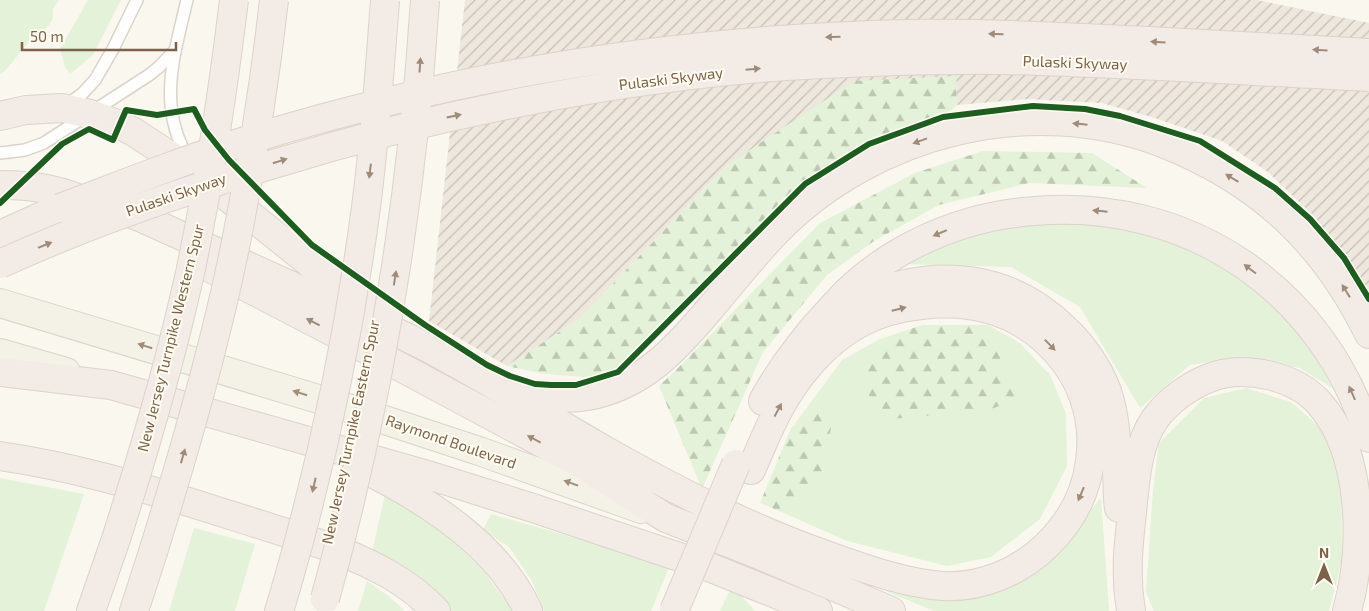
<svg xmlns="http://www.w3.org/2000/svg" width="1369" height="611" font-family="'Exo 2',sans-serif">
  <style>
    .industrial { fill: url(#industrial-furrows) }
    .grass { fill: #e3f2d8 }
    .forest { fill: url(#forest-firs) }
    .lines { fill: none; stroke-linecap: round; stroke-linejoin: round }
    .lane-casing { stroke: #dad4cc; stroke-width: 14 }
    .primary-casing { stroke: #dcd3ca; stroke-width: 30 }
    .highway-casing { stroke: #dcd3ca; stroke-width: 30 }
    .lane { stroke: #fefefc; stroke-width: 11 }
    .primary { stroke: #f4f1e6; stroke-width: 28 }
    .highway { stroke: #f2ebe6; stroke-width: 28 }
    .highway-bridge-casing { stroke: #dcd3ca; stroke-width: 30; stroke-linecap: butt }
    .highway-bridge { stroke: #f2ebe6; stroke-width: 28 }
    .cycleway-casing { stroke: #fffcf2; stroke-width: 9 }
    .cycleway { stroke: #1b5e20; stroke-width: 6 }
    .oneway { fill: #a08b78 }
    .oneway2 { fill: #a18d78 }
    .labels { text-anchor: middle; stroke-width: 4; stroke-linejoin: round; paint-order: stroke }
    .street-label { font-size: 15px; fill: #7d6249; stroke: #fffcf2 }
  </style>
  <defs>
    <pattern id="industrial-furrows" width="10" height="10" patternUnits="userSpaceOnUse" patternTransform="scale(1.25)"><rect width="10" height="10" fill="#ede7de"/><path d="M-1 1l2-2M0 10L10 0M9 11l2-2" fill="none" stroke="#c5bfb6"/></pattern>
    <pattern id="forest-firs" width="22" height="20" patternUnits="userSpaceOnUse" patternTransform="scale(1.25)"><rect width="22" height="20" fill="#e3f2d8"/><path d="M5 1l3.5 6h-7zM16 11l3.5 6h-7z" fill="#bdc7b1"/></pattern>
  </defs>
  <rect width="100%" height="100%" fill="#faf7ee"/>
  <path class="industrial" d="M465,0H1257L1369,23V290L1315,217L1268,172L1222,141L1155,118L1102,103L1028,99L957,105L956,76L727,165L579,319L507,366L429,321Z"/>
  <path class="grass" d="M0,0H59L53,9V19L40,37L27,44L5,71L0,74Z
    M88,0H121L93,55L70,74L65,67L60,49Z
    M1048,217L1136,228L1239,271L1309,340L1332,388L1300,368L1241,357L1190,365L1140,408L1080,307L1011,267L903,264L976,234Z
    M988,325L1020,343L1047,372H1049L1066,414L1067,466L1040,519L991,557L947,566L847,541L784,513L822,471L820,406L794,425L842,360L880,339L861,379L1016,400Z
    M1246,388L1291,402L1324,431L1341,468L1342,560L1329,611H1154L1146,592L1153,490L1159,443L1204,398Z
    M0,478L84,494L44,611H0Z
    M385,495L433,523L480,567L514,611H451L448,605L372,552Z
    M1101,498L1109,611H934L883,590L916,595L1053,555Z
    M491,514L670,565L651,611H544L532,581L509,547L483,530Z
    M194,528L255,544L235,611H169Z
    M367,581L391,598L405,611H358Z
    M732,586L755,611H720Z"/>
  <path class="forest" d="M956,76L957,105L943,117L869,144L805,184L618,372L584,377L545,374L507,366L579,319L727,165L854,81Z
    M983,151L1092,153L1147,188L1029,183L939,205L874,241L827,275L763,352L702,489L659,386L677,369L820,223L915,173Z
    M922,325H988L1016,400L988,410L881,420L861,378L880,339Z
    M820,405L831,428L822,471L784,513L760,503L791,428Z"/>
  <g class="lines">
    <defs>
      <path id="lane" d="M187,0C174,56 156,108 190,161
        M65,106L82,94L95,80L113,49L137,0
        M0,153L25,150L44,143L149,75L159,67L175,50"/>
      <path id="primary" d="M0,303L348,408L479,451L641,509
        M0,353L66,372"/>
      <path id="highway" d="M0,116L26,110L62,108L90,114L120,125L132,131L200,175L311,264L371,307
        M0,185C36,185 65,190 97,207
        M111,206L142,218C204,246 265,274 327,302C361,317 397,331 430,349C490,381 547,417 606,451C677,491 749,528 826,555C863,568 903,583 943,586C981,588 1019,572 1046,546C1070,523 1086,494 1090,461C1095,426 1086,390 1065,362C1029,315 979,298 921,305C901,307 878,313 860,323C830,339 803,368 786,397C771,420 762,446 751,470
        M0,235L60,208
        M208,267L408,371L583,465L666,518L762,556L891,611
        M840,309C848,304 856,301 865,297C935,267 1009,274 1065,329C1083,346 1098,368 1107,391C1116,418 1117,446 1117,474C1118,485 1117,497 1119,508
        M0,372L111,385L431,476L533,508L709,567L818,611
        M516,392C539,396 564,400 588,396C642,386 675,350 708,311C731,284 752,257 776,232C875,131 1032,92 1165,144C1260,182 1324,242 1369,334
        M763,401C779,372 798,346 820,321C830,311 839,299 850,289C865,275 883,262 900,252C942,228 987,214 1035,211C1189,198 1324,290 1369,438
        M0,456C72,466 141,487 211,509C252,522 294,535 335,549C372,564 408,581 436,611
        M362,468C425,499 499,545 528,611
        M91,611L116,539
        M134,611L153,552
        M279,611L286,588
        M1131,611C1125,575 1128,549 1132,513C1135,483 1137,444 1155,419C1168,401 1189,386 1209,378C1244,364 1296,376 1320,404C1364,455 1364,550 1347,611"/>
    </defs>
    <use href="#lane" class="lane-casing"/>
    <use href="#primary" class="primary-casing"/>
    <use href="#highway" class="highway-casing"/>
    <use href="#lane" class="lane"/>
    <use href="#primary" class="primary"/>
    <use href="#highway" class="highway"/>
    <defs>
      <path id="highway-bridge" d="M60,208C95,195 130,181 166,168C239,141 315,119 390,101C559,59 734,38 907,34C988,33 1068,37 1148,41C1222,45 1295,49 1369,53
        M0,264C89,223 183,191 277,163C387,129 498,104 612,86C670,77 728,70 786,66C859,62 932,59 1004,60C1126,63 1247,71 1369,77
        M116,539C144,452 170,363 190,273C209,183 223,91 234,0
        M153,552C185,450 215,347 236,242C252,162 265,81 274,0
        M286,588C322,463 349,336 366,207C375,138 380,69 385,0
        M325,599C379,402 412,204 425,0
        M674,611L736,464"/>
    </defs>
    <use href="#highway-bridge" class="highway-bridge-casing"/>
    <use href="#highway-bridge" class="highway-bridge"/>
    <defs>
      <path id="cycleway" d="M0,203L62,144L89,129L113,140L126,110L157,115L194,109L205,130L229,160L312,245L425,325L487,365L510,376L535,384L551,385H576L618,372L805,184L869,144L943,117L1033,106L1085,109L1120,116L1200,141L1275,188L1310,219L1344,258L1369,299"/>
    </defs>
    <use href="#cycleway" class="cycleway-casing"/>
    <use href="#cycleway" class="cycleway"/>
  </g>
  <defs><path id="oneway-solid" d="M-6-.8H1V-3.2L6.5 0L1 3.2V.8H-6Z" transform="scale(1.25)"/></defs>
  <g class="oneway">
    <use href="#oneway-solid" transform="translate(996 34) rotate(-178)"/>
    <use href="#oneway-solid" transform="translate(833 37) rotate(178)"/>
    <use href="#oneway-solid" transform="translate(1158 42) rotate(-177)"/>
    <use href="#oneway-solid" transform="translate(1320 50) rotate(-177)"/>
    <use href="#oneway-solid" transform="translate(420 65) rotate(-86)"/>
    <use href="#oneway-solid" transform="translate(753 69) rotate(-5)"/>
    <use href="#oneway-solid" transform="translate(454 116) rotate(-12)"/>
    <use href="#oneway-solid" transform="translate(1080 124) rotate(-174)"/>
    <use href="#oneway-solid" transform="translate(920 141) rotate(160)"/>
    <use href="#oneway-solid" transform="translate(280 161) rotate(-17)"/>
    <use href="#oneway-solid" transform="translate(370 171) rotate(97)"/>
    <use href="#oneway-solid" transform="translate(1232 178) rotate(-149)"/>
    <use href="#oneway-solid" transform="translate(1100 211) rotate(-174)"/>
    <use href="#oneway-solid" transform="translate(940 233) rotate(157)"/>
    <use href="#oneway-solid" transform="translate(45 245) rotate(-22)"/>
    <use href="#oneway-solid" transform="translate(1250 269) rotate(-143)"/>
    <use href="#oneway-solid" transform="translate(395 278) rotate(-81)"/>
    <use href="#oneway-solid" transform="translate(1346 291) rotate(-122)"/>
    <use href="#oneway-solid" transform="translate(899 309) rotate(-14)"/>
    <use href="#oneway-solid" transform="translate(313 322) rotate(-153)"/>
    <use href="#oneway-solid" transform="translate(1050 345) rotate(46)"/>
    <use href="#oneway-solid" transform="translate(1352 393) rotate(-114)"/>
    <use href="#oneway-solid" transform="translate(778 410) rotate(-62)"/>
    <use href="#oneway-solid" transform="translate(534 439) rotate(-152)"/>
    <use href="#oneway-solid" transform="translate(183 456) rotate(-74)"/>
    <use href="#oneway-solid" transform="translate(314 485) rotate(103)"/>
    <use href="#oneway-solid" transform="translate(1081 494) rotate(113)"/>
  </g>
  <g class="oneway2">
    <use href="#oneway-solid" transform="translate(145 346) rotate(-163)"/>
    <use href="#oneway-solid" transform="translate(300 393) rotate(-163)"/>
    <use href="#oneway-solid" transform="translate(571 483) rotate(-160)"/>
  </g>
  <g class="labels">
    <g class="street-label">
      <text transform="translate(1075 63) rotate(2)" y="5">Pulaski Skyway</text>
      <text transform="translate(671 79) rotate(-7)" y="5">Pulaski Skyway</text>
      <text transform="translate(176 195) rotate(-19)" y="5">Pulaski Skyway</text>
      <text transform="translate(171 338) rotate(-76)" y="5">New Jersey Turnpike Western Spur</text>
      <text transform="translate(351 432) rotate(-78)" y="5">New Jersey Turnpike Eastern Spur</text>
      <text transform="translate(451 442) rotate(19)" y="5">Raymond Boulevard</text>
    </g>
  </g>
  <g transform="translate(1324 566)" stroke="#fffcf2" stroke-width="4" paint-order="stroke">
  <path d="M0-4L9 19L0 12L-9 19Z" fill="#7d6249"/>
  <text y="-8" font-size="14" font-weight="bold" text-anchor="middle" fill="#7d6249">N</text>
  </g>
  <path d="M22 42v8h154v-8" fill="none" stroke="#7d6249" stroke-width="2.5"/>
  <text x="30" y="42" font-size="15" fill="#7d6249" stroke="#fffcf2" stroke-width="4" paint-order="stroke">50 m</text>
</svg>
